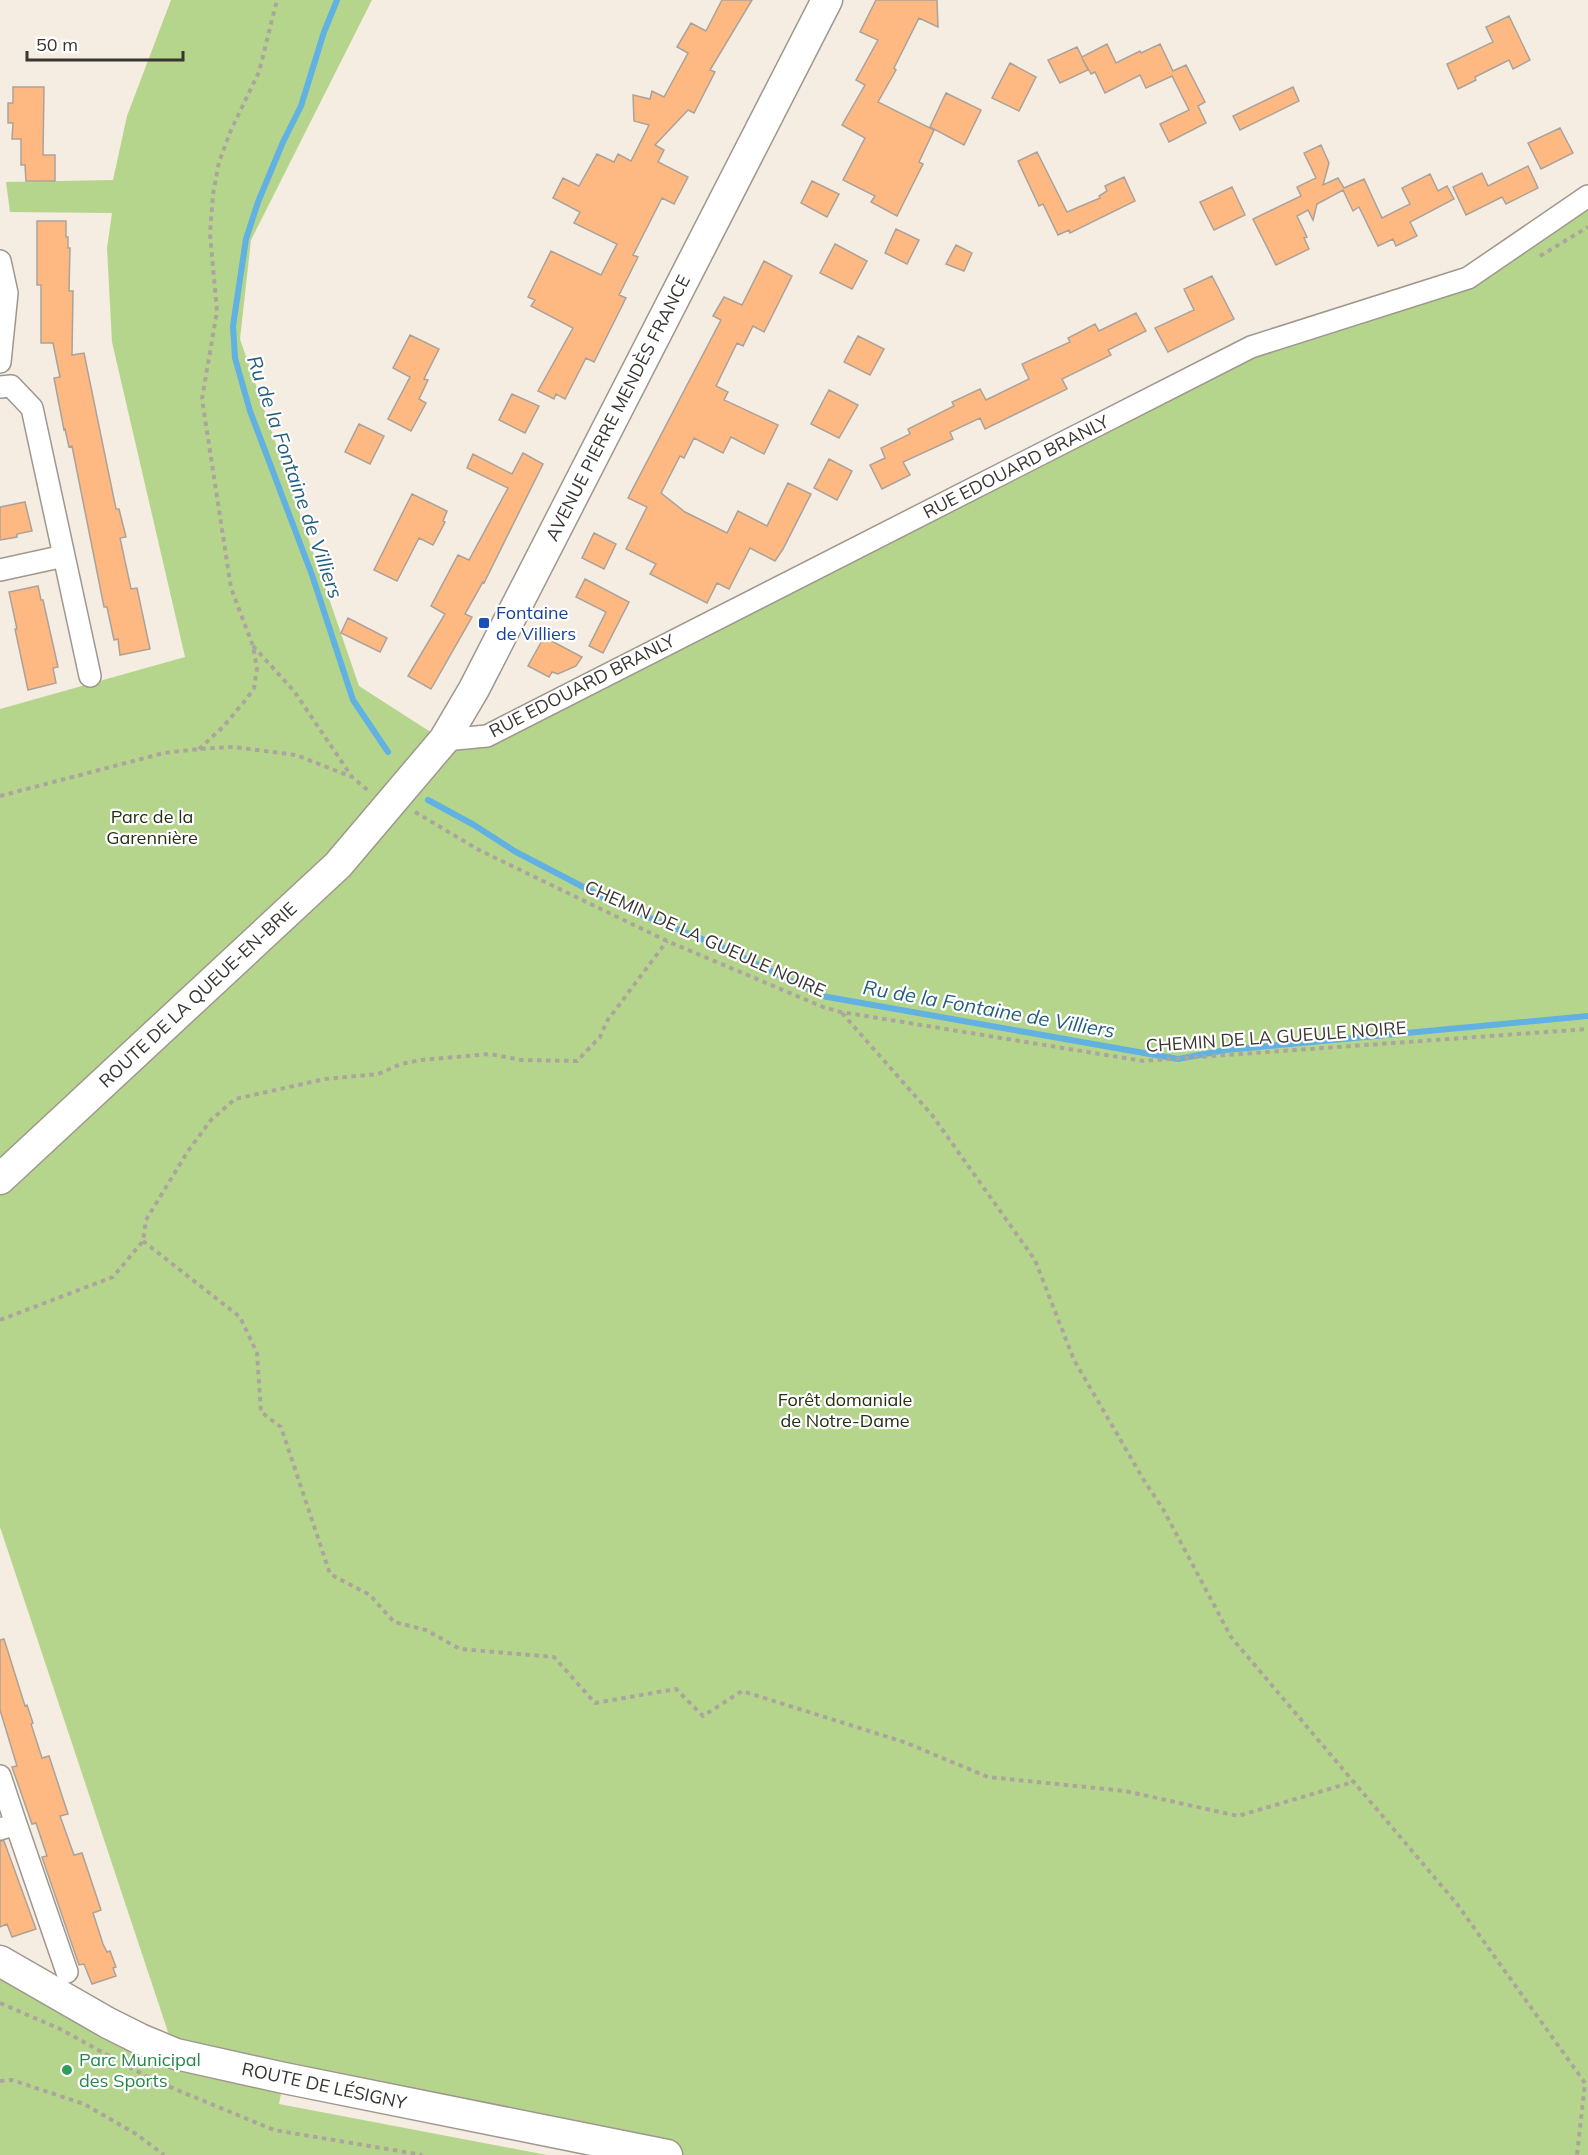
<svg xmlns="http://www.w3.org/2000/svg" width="1588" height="2155" font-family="Mulish,sans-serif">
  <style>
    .green { fill: #b6d58c }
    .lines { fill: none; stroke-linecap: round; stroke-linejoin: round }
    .stream { stroke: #61b1e2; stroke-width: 6 }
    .building { fill: #fdb981; stroke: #aca29a; stroke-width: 1.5 }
    .street-casing { stroke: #9f978d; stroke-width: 24 }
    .secondary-casing { stroke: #9f978d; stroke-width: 33 }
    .path { stroke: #aca59d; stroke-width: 4; stroke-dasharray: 4.5 4.5; stroke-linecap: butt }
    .street { stroke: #fff; stroke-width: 21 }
    .secondary { stroke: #fff; stroke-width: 30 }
    .transit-dot { fill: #1a4fb4; stroke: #fff; stroke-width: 2 }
    .leisure-dot { fill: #2e9e5b; stroke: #fff; stroke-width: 2 }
    .labels { text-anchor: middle; stroke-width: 4.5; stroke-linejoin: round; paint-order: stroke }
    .street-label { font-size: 18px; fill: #393532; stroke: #fff }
    .transit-label { font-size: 18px; fill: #164399; stroke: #fff; text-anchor: start }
    .park-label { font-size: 18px; fill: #243010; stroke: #fff }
    .leisure-label { font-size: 18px; fill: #27864d; stroke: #fff; text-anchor: start }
    .water-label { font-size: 20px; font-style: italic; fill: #225d7f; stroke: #fff }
  </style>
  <rect width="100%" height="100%" fill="#f5ece2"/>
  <path class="green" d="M171,0H372L251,240L240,339L359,686L443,740H486L1251,356L1465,284L1588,197V2155H668L284,2078L279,2104L547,2155H0V1961L175,2053L0,1527V709L185,657L112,342L107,248L112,213L10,212L6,182L113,180L127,116Z"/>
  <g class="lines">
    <path class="stream" d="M337,0L324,32L301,106L283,142L258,202L246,239L233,326L235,358L250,411L312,575L353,700L388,752
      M428,800L474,825L516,852L618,905L722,947L822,996L1178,1059L1226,1050L1588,1016"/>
  </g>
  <path class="building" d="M722,0H752L710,70L715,72L694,113L688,110L655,145L664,150L658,162L688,177L674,204L662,198L633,255L638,257L619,295L626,298L594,362L586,358L565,399L556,394L554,399L538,391L573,328L531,306L535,300L528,297L551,251L601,275L617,244L574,223L580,212L553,198L563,178L579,186L597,154L614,162L618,154L631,161L649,125L634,121L633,95L650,99L652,91L664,97L688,53L677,47L691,23L706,31Z
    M876,0H937L938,27L919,18L894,68L896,70L878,102L934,130L919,162L923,164L897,216L871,202L875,196L843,180L865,138L842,125L865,85L856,80L878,40L860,32Z
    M1509,16L1530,60L1513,69L1509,60L1475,77L1476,80L1458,89L1447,64L1493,42L1486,27Z
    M1107,44L1116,63L1140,51L1141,53L1160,44L1173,71L1186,65L1205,102L1198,106L1206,123L1169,142L1160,124L1189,110L1172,76L1146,88L1140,75L1105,93L1095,72L1091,74L1082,58L1088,70L1060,83L1048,60L1077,47L1082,57Z
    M1010,63L1036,77L1019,111L992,98Z
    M13,87H44L43,155H55V181H26L25,165H21V139H12L13,123H8V103H13Z
    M1293,87L1299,101L1240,130L1233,116Z
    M946,93L981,110L964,145L930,127Z
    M1560,128L1573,153L1541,169L1528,143Z
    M1321,145L1329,163L1323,185L1338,178L1344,188L1364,179L1382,218L1410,204L1402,188L1430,174L1438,191L1447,186L1454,199L1410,222L1417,236L1396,246L1393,239L1378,246L1359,207L1353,211L1343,190L1317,204L1313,220L1308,210L1297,216L1307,237L1304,238L1309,249L1276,265L1253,219L1301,196L1297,187L1316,178L1304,153Z
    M1037,152L1067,212L1100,198L1099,196L1107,191L1105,186L1124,177L1135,201L1070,233L1069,230L1058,235L1043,204L1039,206L1018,161Z
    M1528,166L1538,188L1506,204L1502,197L1466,215L1453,187L1482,173L1488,186Z
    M812,181L839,194L827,217L801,203Z
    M1232,187L1245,215L1214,230L1200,202Z
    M37,221H66V237H68V248H70L69,291H73L72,355L84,353L116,509H119L126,537L120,538L131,589L137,588L150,649L120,655L118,639L114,640L107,607H104L72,446L69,447L65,429L64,430L54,378L60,377L53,343H41V285H37Z
    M896,229L919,240L907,264L885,253Z
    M835,244L867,261L852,289L820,273Z
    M956,245L972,253L964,271L946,264Z
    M764,261L792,276L764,332L753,326L743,346L737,343L716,386L728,392L724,400L778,425L764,454L731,437L723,453L694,438L684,458L680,456L661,493L685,512L727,533L738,511L767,526L788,483L811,494L783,549L775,561L750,548L729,589L717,583L707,603L650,574L656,564L626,549L647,507L628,498L721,320L713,316L724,297L742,305Z
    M1212,276L1234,319L1168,352L1155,328L1194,310L1184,289Z
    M1136,313L1146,331L1108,350L1111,355L1062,379L1067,389L985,429L980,418L950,432L953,439L903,462L910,475L882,489L870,465L885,458L881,448L910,434L908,429L954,406L952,402L980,389L986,400L1029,379L1022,364L1070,342L1068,338L1095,324L1099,331Z
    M410,335L439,349L424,379L428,380L419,399L426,403L411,431L388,419L410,377L393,368Z
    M858,336L884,349L870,375L844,362Z
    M829,390L858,405L839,438L811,424Z
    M512,394L539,406L525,433L499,420Z
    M359,424L384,436L370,464L345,452Z
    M523,453L543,464L484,583L483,582L465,614L472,617L431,689L408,676L445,614L431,606L458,555L469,560L508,488L467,468L473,454L512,474Z
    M829,459L852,471L837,500L814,488Z
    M412,494L447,511L443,521L445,522L433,545L419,538L397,581L374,570Z
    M25,502L32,531L17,534V537L0,540V507Z
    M594,533L616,544L604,569L582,558Z
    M585,579L629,602L603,653L589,646L606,612L576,597Z
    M38,586L41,600H43L58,667L53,668L56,683L28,690L15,629H17L9,592Z
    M348,618L387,638L380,652L341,633Z
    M544,637L582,657L576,666L558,674L552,672L549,677L528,666Z
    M4,1639L25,1706L27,1705L33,1723L31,1724L42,1758L49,1756L68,1814L60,1816L74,1855L82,1853L101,1910L93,1913L103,1944L107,1952L110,1951L116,1967L113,1968L116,1976L92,1984L84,1964L79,1965L42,1857L47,1856L36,1823L32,1824L12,1767L17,1766L0,1710V1640Z
    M0,1841H4L36,1929L12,1937L7,1924L0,1927Z"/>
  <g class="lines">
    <defs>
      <path id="street" d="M0,261L7,293L0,362
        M0,387L11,386L32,408L90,676
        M0,570L64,556
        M444,740L487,736L1251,347L1468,278L1588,196
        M0,1776L16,1824L0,1829
        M16,1824L67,1972"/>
      <path id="secondary" d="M0,1179L338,865L444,740L474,689L827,0
        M0,1961L108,2023L140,2039L176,2054L284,2078L667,2155"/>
    </defs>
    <use href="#street" class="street-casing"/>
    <use href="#secondary" class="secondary-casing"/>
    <path class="path" d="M1540,256L1588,227
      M253,646L294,691L352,777L370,792
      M199,749L223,727L248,697L254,688L257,669L253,646L231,588L202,399L217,311L210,234L213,194L219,162L231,130L259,72L277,0
      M0,796L164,753L199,749L234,747L296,755L352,777
      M415,812L479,850L667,941L823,1007L841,1012L1143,1061L1588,1029
      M842,1013L932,1115L1035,1260L1074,1360L1145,1482L1163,1509L1231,1637L1457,1904L1585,2083L1577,2155
      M143,1241L240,1317L257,1353L261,1412L281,1427L330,1574L370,1595L394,1622L426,1630L460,1649L554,1657L595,1703L676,1689L703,1716L742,1691L904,1742L988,1777L1125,1791L1238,1816L1353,1782
      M0,1320L113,1277L143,1241L146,1220L188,1151L211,1120L235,1099L325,1079L378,1074L401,1064L421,1060L490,1054L521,1060L577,1061L600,1037L607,1021L667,941
      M0,2003L60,2029L153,2080L274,2130L422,2155
      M0,2081L12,2080L84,2104L136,2134L164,2155"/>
    <use href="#street" class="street"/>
    <use href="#secondary" class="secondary"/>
  </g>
  <rect class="transit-dot" x="478" y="617" width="12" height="12" rx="3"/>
  <circle class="leisure-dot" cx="67" cy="2070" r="6"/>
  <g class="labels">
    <g class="street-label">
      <text transform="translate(618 408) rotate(-63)" y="6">AVENUE PIERRE MENDÈS FRANCE</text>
      <text transform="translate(1016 467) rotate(-27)" y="6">RUE EDOUARD BRANLY</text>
      <text transform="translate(582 686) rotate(-27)" y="6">RUE EDOUARD BRANLY</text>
      <text transform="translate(705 939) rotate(24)" y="6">CHEMIN DE LA GUEULE NOIRE</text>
      <text transform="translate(198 995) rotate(-43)" y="6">ROUTE DE LA QUEUE-EN-BRIE</text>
      <text transform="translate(1276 1037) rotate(-4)" y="6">CHEMIN DE LA GUEULE NOIRE</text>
      <text transform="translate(324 2086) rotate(12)" y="6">ROUTE DE LÉSIGNY</text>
    </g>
    <g class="transit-label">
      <text x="496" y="619">Fontaine<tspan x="496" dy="21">de Villiers</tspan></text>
    </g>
    <g class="park-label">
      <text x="152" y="823">Parc de la<tspan x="152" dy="21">Garennière</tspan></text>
      <text x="845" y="1406">Forêt domaniale<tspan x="845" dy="21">de Notre-Dame</tspan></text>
    </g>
    <g class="leisure-label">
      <text x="79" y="2066">Parc Municipal<tspan x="79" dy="21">des Sports</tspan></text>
    </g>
    <g class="water-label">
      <text transform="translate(295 477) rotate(71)" y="7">Ru de la Fontaine de Villiers</text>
      <text transform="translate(989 1009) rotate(10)" y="7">Ru de la Fontaine de Villiers</text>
    </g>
  </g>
  <path d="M27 51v9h156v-9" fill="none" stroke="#393532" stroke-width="3"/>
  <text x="36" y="51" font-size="18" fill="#393532" stroke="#ffffff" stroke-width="4.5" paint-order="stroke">50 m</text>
</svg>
